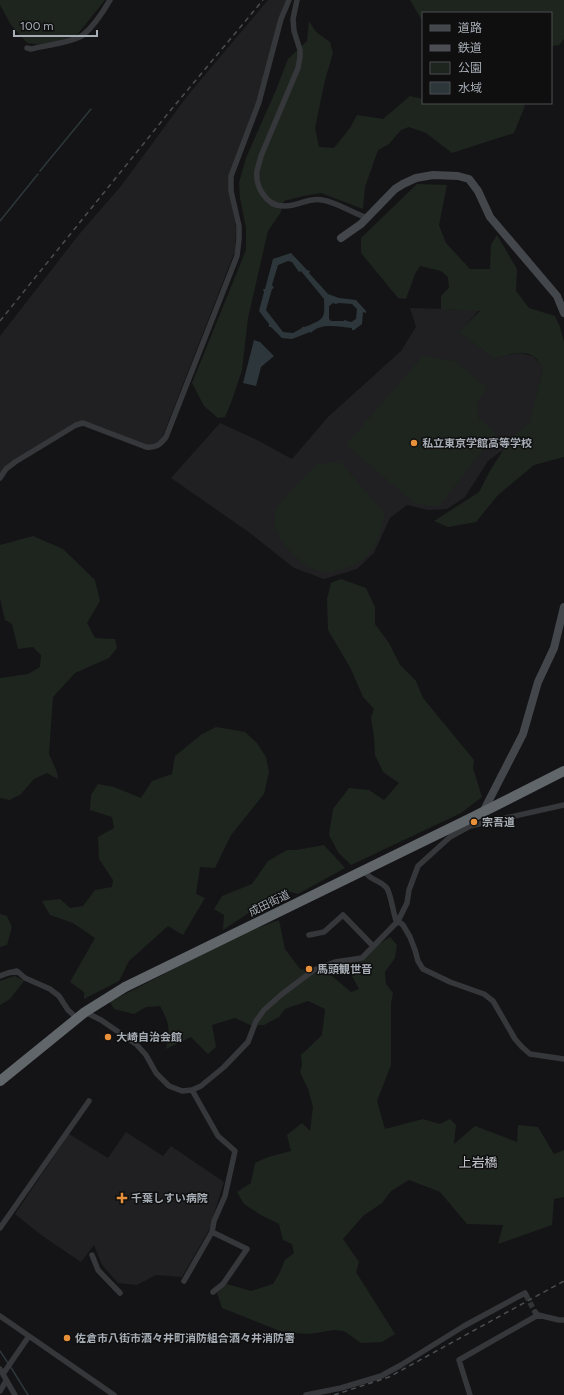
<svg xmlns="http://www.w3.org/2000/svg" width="564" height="1395" font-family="Figtree,'Noto Sans JP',sans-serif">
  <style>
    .built { fill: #202022 }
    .green { fill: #1e251e }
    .water { fill: #2d373b; fill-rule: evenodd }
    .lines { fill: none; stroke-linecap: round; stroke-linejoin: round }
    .stream { stroke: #2d373b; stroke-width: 1.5 }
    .street-tunnel { stroke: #313336; stroke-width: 5.5; stroke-dasharray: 5.5 3; stroke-linecap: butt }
    .street { stroke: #35373a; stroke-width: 5.5 }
    .secondary { stroke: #43464a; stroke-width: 8 }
    .highway { stroke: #61666b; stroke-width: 10 }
    .rail { stroke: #4a4d51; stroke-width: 1.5; stroke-dasharray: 5 4; stroke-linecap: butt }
    .poi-dot { fill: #e89039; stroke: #0f0f10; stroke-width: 1.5 }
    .labels { text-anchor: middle; stroke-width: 3; stroke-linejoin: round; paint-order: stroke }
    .poi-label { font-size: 11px; font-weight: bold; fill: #a6adb5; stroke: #0f0f10; text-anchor: start }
    .street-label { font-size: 11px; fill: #a6adb5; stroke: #0f0f10 }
    .quarter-label { font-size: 13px; fill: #c7cbd1; stroke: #0f0f10 }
  </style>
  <rect width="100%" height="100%" fill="#141416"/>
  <path class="built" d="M268,0H286L279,17L263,86L229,189L236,228L235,251L162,438L160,442L151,446L75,423L10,462L0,473V336L81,232L121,186L188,95Z
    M410,308L479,310L460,332L495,359L507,355L520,353L533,356L543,368L537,393L533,437L500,452L488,461L465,497L447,509L428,510L407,505L390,518L374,553L357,569L324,579L294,568L250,533L171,478L220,423L259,441L292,459L328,417L401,351L416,327Z
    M126,1132L163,1156L171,1146L224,1182L209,1230L182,1277L156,1275L137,1285L118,1283L102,1265L94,1245L81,1262L41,1235L15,1214L69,1134L108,1158Z"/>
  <path class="green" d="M0,0H105L77,35L43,45L27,43L11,25L0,5Z
    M410,0H564V39L559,45L551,46V13H423V20L421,19Z
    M309,21L316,32L330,42L333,53L325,80L315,128L319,147L334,148L350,128L357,115L383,119L410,96L423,99V103H523L525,106L514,133L452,153L426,133L409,127L401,130L389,144L378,150L365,187L363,209L321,193L303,196L284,201L281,212L268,231L248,318L242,370L231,403L225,417L218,418L204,406L192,383L246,250V228L240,198L239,183L246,158L276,90L288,59L307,41Z
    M417,184L447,185L439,225L446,243L470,269H490L491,245L497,235L517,269L516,291L529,308L555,316L560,327L564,342V457L534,465L498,495L476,522L448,527L434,521L479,492L491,469L511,438L530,422L543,368C540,365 537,358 533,356C522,349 506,355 495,359L459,332L480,311L441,309V296L449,288L448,277L441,271L420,266L415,274L406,299L398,298L361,253V238Z
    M423,356L455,361L487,388L477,403L478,418L496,433L439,506L416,504L346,445Z
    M340,462L384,513C384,524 377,545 370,553C362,562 343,571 332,572C308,575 283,547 275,527C274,523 275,513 276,509C278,503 311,471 317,464Z
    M33,536L63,549L95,580L100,601L87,623L95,638L115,639L117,648L109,658L75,673L53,697L49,754L57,772L58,779L47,773L34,779L21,794L10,800L0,798V678L28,674L40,667L41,655L33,647L18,649L12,624L5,620L0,599V545Z
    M341,579L366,588L375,607V624L389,643L400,665L416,681L423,698L474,760L473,768L482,797L461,813L351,865L338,852L329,835L333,809L349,788L369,790L384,800L399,783L383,772L375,755L374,737L371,718L374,709L363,697L351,669L328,630L327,599L331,583Z
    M216,727L245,732L257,743L266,757L269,772L264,794L231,835L215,868L200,867L196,894L205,898L183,935L168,926L129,961L119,981L84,999V992L70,982L95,938L73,923L50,915L42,901L60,899L70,908L83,906L95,890L112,887L113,880L99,859L98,837L114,828L112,817L90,810L91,795L98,784L114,787L141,798L152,781L172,774L175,756L202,734Z
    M324,845L345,868L298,894L283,890L223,930L224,915L214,909L222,896L252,884L268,861L287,850H296Z
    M0,914L7,916L12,927L7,945L0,947Z
    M279,920L285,949L300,969L332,976L351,992L359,989L346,965L390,937L397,945L395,958L385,972L386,984L393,993L391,1003V1065L377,1101L385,1129L423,1119L440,1124L450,1119L456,1125L454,1144L475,1126L517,1142L518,1125L538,1127L554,1154L564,1150V1197L554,1199L552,1225L498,1244L503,1225L467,1224L440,1192L409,1180L391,1191L382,1203L363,1216L343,1239L359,1262L356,1272L395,1334L382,1342L361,1343L344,1331L334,1330L309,1334L291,1333L280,1331L222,1308L217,1293L227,1284L251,1291L273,1284L280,1272L285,1260L294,1253L292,1244L283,1240L279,1224L261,1215L244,1204L237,1192L251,1183L255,1163L268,1157L291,1151L287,1135L302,1123L310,1131L313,1107L308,1089L300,1072L302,1065L301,1055L322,1035L325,1009L308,1001L285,1009L279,1017L264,1025H250L235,1018L212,1025L216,1047L208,1054L191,1037L166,1049C170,1029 170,1024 160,1006L146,1007L134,1014L114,1009L110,1002L241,934Z
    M15,976L24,981L10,999L0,1005V981Z"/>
  <path class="water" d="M291,253L307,270L310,271L309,273L328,294L339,298L356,300L366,311V313L363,312L362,324L354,330H352V328C339,327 321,322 311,333L310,332L292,339L282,338L271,327H269V324L259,311L264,292L263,289H265L273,259ZM288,261L292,262L299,272L301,271L324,299C324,311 327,318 314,323C310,325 306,327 302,327V328L293,333L283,332L266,310L272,289L274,288L272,285L278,265ZM333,303L336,304L339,303L352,304L357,309L356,319L351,322L344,320V321H331L329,319V306Z
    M254,340L260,342L274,356L261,367L256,386L243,383Z"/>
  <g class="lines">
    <path class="stream" d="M40,171L91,109
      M0,221L38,174
      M0,1351L8,1363
      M10,1366L28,1395"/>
    <path class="street-tunnel" d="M526,1295L535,1312"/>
    <path class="street" d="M297,0L293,19L294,31L300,50V57L298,68L261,156C260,161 258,166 257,171C255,186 266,206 283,206C297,207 309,197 322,200C337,202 352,213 368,218
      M27,48L31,49C43,46 74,42 83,35C94,26 103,12 110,0
      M0,478L6,469L15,462L76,425L83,423L146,447C156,448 160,445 166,437L237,256L239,239V226L231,191V176L259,102L281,19L289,0
      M364,870C370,881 378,879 386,887C391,892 393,914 397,923
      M398,921L403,925L410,937L415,950L418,961L423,969L450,982L484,994L493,1001L515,1039L522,1047L530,1054L564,1059
      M309,935L324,932L343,915L373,946
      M0,976L8,973L17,971L25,978L50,989L59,996L68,1010L77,1018
      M85,1012L101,1020L136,1044L146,1055L156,1073L169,1086L182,1091L192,1090L201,1086L224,1067L248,1042L256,1021L264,1010L282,994L314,970L335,962L362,958L398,921L407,903L409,890L418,866L450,837L470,826L564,805
      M0,1228L89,1101
      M212,1232L247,1249L223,1284L213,1292
      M92,1255L98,1270L120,1293
      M184,1281L212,1232L214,1221L225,1196L235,1151L218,1136L192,1090
      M538,1315L559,1320H564
      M0,1316L114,1395
      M0,1369L15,1395
      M3,1374L29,1336
      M0,1391L6,1381
      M306,1395L341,1388L381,1376L401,1365L464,1326L525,1293L526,1295
      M470,1395L459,1360L538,1315L535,1312"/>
    <path class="secondary" d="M341,238L361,224L395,189L403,184L416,178L433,175L458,176L469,179L478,191L490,217L557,296L564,313
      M483,812L523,734L538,682L554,648L564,607"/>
    <path class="highway" d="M0,1081L85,1012L125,987L471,818L564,771"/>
    <path class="rail" d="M0,321L170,111L263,0
      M334,1395L389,1377L564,1281"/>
  </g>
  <g class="poi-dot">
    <circle cx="414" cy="443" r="4"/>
    <circle cx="474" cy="822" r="4"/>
    <circle cx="309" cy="969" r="4"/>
    <circle cx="108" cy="1037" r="4"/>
    <path d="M120 1192h4v4h4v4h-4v4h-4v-4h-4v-4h4z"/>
    <circle cx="67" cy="1338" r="4"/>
  </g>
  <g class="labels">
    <g class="poi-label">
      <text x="422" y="447">私立東京学館高等学校</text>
      <text x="482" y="826">宗吾道</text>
      <text x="317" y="973">馬頭観世音</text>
      <text x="116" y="1041">大崎自治会館</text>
      <text x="131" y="1202">千葉しすい病院</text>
      <text x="75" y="1342">佐倉市八街市酒々井町消防組合酒々井消防署</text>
    </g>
    <g class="street-label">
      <text transform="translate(269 903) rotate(-26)" y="4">成田街道</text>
    </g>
    <g class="quarter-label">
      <text x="478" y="1167">上岩橋</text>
    </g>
  </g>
  <rect x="422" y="12" width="130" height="92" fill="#0f0f10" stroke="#4b4e52"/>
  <rect x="430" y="25" width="20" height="6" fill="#43464a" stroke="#4b4e52"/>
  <text x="458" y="32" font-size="12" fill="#a6adb5">道路</text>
  <rect x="430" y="45" width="20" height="6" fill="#4a4d51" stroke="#4b4e52"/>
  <text x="458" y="52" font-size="12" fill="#a6adb5">鉄道</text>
  <rect x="430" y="62" width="20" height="12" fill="#1e251e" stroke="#4b4e52"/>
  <text x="458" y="72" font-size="12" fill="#a6adb5">公園</text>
  <rect x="430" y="82" width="20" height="12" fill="#2d373b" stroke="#4b4e52"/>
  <text x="458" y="92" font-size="12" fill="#a6adb5">水域</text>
  <path d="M14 30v6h83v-6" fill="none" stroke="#a6adb5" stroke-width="2"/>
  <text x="20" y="30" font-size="12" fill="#a6adb5" stroke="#0f0f10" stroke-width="3" paint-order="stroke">100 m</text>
</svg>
